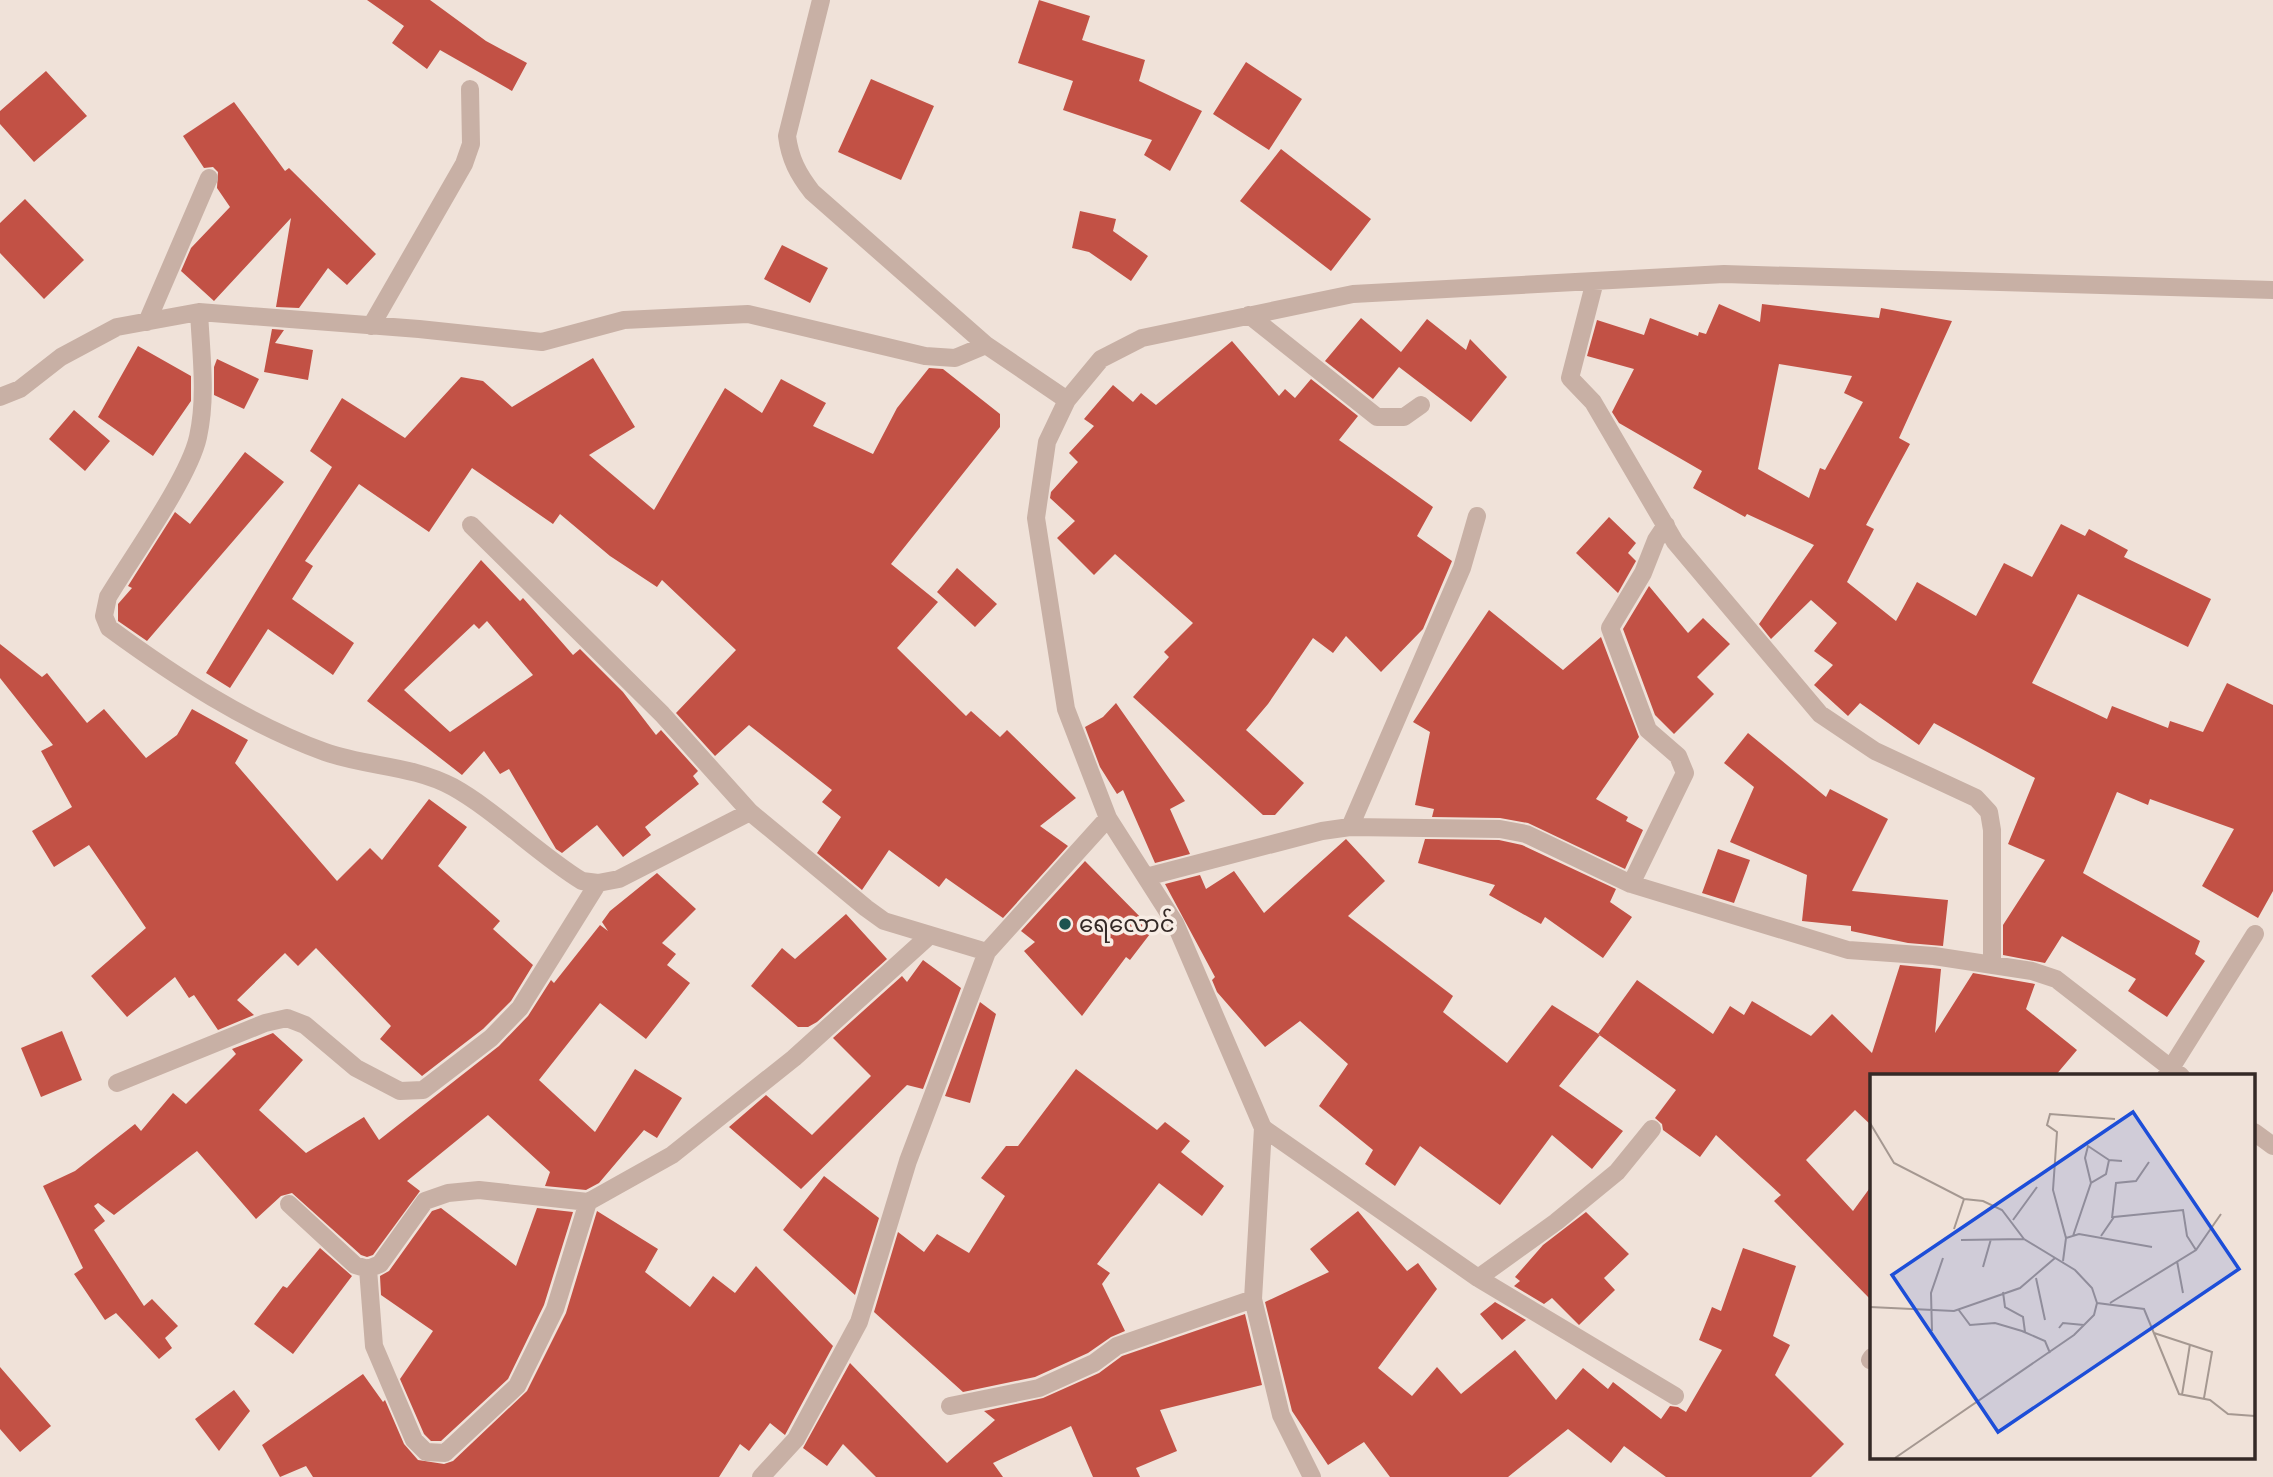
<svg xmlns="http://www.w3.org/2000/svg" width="2273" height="1477" font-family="Overpass,'Noto Sans Myanmar',sans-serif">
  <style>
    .building { fill: #c25145; fill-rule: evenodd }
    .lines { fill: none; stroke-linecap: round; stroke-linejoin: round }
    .minor { stroke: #c8b0a5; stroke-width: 18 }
    .poi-dot { fill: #1d5450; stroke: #f8ede5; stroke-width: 2.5 }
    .labels { text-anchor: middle; stroke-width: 7; stroke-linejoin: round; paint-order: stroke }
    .poi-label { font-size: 23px; fill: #342926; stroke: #f8ede5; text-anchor: start }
    .inset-road { fill: none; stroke: #a59891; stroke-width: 2 }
    .view { fill: #1d4ed8; fill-opacity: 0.15; stroke: #1d4ed8; stroke-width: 3.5 }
    .inset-edge { fill: none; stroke: #342926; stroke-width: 3.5 }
  </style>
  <rect width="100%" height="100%" fill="#f0e2d9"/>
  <path class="building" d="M367,0H430L486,41L527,63L512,91L440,50L427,69L392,43L404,26Z
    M1039,0L1090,16L1082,40L1145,60L1139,81L1202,111L1170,171L1144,155L1152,140L1063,110L1073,81L1018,63Z
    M1246,62L1302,99L1269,150L1213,114Z
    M46,71L87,116L34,162L0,124V111Z
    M871,79L934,106L901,180L838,152Z
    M234,102L285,171L289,168L376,254L347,285L328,268L299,308L276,307L291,218L214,301L181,271L191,248L230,207L217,188L218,172L213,167L204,168L183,136Z
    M1281,149L1371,219L1331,271L1240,201Z
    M25,199L84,260L44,299L0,253V223Z
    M1080,211L1116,219L1113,231L1148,256L1131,281L1089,252L1072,248Z
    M782,245L828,268L810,303L764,279Z
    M1719,304L1760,322L1762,304L1879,318L1881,308L1952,321L1899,438L1910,444L1866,525L1874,529L1847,582L1896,621L1917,582L1976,616L2004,563L2032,577L2061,524L2085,536L2089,529L2128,550L2124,557L2211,599L2188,647L2078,594L2032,683L2107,719L2112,706L2168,728L2170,721L2203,732L2227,683L2273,705V891L2258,918L2202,886L2234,829L2150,799L2148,805L2117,792L2083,873L2200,941L2195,954L2205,961L2167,1017L2128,991L2136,979L2062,936L2045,963L2003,955V925L2045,860L2008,844L2035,778L1934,723L1919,745L1860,703L1848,716L1814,685L1833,665L1814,651L1837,623L1811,600L1771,639L1759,624L1814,545L1747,514L1745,517L1693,488L1702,471L1619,423L1612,412L1634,369L1587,356L1597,320L1644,335L1650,318L1698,336L1699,332L1706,334ZM1779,364L1852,376L1844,393L1863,402L1825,470L1820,468L1809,498L1758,469Z
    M1361,318L1401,352L1427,319L1466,350L1470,339L1507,377L1471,422L1399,367L1373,399L1325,361Z
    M272,329L284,330L275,343L313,350L308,380L264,372Z
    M1232,341L1279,396L1285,389L1295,398L1311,379L1358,416L1339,440L1433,507L1417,536L1452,561L1423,629L1381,672L1346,636L1333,653L1313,638L1268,704L1246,730L1304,783L1275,815H1263L1133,697L1169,657L1164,652L1193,623L1115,554L1094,575L1057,538L1075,521L1050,498L1051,492L1078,462L1069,453L1094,426L1084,419L1113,385L1133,402L1141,393L1156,405Z
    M138,346L191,376V401L153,456L98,417Z
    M593,358L635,427L589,455L654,510L725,388L762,413L781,379L826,403L813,426L873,454L897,408L929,368L943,369L1000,414V427L891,564L938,602L897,648L966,716L971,711L1000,737L1007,730L1076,798L1040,826L1068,846L1003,918L946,878L939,887L889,850L862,890L817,853L841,817L822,802L832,790L749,725L715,756L676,713L736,650L662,580L657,587L610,556L560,514L553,524L472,468L429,532L359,484L305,561L313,566L292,599L354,643L333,675L268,629L230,688L206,673L332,467L310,451L342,398L405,438L461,377L483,381L512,407Z
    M217,359L259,379L244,409L214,395V367Z
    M74,410L110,441L85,471L49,439Z
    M245,452L284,482L147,641L118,621V604L132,588L128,586L175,512L190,524Z
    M1609,517L1636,543L1628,553L1636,561L1618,593L1576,553Z
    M481,560L520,601L523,598L573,655L580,649L623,692L656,735L661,730L698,771L693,776L699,784L645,827L651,835L623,857L597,825L562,853L556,849L509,769L500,774L484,751L462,775L367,701ZM487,621L533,675L450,732L404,690L474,624L479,629Z
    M957,568L997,604L975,627L937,592Z
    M1649,586L1688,633L1703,618L1730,644L1697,677L1714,694L1674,734L1655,715L1623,629Z
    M1489,610L1563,670L1601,637L1639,737L1596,799L1628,817L1626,821L1643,830L1625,869L1528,823L1500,818L1432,817L1434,809L1415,805L1430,732L1413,722Z
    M0,644L42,677L47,673L87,723L104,709L146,758L177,735L192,709L248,740L235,763L337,881L370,848L382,860L429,799L467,827L438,866L500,921L493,929L533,965L511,1001L483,1029L422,1076L380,1039L391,1026L316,948L298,966L285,953L237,1000L254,1015L218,1030L194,995L189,998L175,977L127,1017L91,976L146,928L89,845L54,867L32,831L72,807L41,751L53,745L0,678Z
    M1116,703L1185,801L1170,809L1190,854L1155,863L1123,790L1117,794L1100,767L1085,727L1103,717Z
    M1748,733L1826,797L1830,789L1888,819L1852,891L1948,900L1943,946L1908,943L1851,931V926L1802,921L1807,875L1730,842L1754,787L1724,763Z
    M1346,839L1385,881L1348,916L1453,996L1443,1012L1507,1063L1552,1005L1600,1035L1559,1086L1623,1131L1592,1169L1552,1135L1500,1205L1420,1146L1395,1186L1365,1164L1373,1150L1319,1106L1348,1064L1300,1021L1265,1047L1217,992L1212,980L1215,977L1165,884L1200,875L1206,889L1234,871L1264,913Z
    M1425,839L1499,840L1522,845L1616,889L1610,902L1632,917L1603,958L1545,917L1541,924L1489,895L1495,885L1418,863Z
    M1718,849L1750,860L1734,903L1702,893Z
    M1085,861L1153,930L1130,960L1126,957L1082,1016L1024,951L1035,942L1021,931Z
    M657,873L696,909L662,943L676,954L667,965L690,983L646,1039L600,1003L539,1080L595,1132L635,1069L682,1098L657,1138L644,1130L599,1183L586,1190L545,1186L550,1172L488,1115L407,1181L420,1191L373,1255L367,1257L361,1255L292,1193L281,1196L256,1219L197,1151L114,1215L98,1203L94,1206L105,1221L94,1230L144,1306L152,1299L178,1326L165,1338L172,1348L159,1359L116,1313L105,1320L74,1274L83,1268L43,1186L75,1171L135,1124L141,1131L173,1093L186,1104L236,1054L232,1049L273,1033L303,1060L259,1110L306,1153L364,1117L379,1140L499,1046L528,1016L551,980L554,983L600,925L608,931L602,922L610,911Z
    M846,914L887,959L817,1022L808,1027H798L751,986L782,948L795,959Z
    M923,960L961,988L923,1089L907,1085L801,1189L729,1127L766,1095L812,1135L871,1076L833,1038L902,976L907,982Z
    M1900,965L1941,969L1935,1033L1973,973L2035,984L2026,1009L2077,1050L2055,1076H1872V1126L1855,1110L1806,1160L1853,1211L1872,1185V1301L1774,1201L1781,1195L1716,1135L1700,1157L1663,1130L1662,1124L1655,1118L1676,1090L1598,1034L1637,980L1713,1034L1730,1006L1744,1015L1752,1001L1811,1036L1832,1014L1872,1053Z
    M980,1002L996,1014L970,1103L945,1096Z
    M62,1031L82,1080L41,1097L21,1048Z
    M1076,1069L1157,1130L1165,1122L1190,1141L1181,1152L1224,1186L1202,1216L1159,1183L1097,1264L1110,1273L1102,1284L1125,1331L1111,1337L1088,1353L1035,1377L963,1392L874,1312L898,1232L924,1252L937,1234L969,1253L1005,1196L981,1178L1006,1146H1018Z
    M824,1176L879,1218L855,1295L783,1230Z
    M441,1208L516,1266L537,1208L573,1212L544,1305L508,1379L441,1441H431L424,1434L400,1379L433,1331L381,1295L380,1276L389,1271L432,1211Z
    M597,1211L658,1249L645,1272L690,1307L713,1276L735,1293L756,1266L833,1346L785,1435L770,1423L749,1451L740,1444L719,1477H313L306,1466L280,1477L262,1445L363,1374L383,1402L385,1400L404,1444L418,1460L444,1464L453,1461L527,1391L566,1313Z
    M1358,1211L1407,1271L1418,1263L1437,1289L1378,1368L1412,1396L1437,1367L1461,1394L1515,1350L1556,1400L1583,1368L1608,1389L1613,1382L1661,1419L1670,1406L1678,1407L1686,1412L1722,1350L1699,1340L1712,1307L1721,1311L1743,1248L1796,1266L1773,1336L1790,1345L1775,1375L1844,1444L1811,1477H1666L1624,1446L1611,1463L1568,1429L1508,1477H1390L1364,1442L1328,1465L1292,1411L1265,1302L1329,1272L1310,1249Z
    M1586,1212L1629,1254L1604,1278L1615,1290L1579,1325L1552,1298L1544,1304L1514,1286L1520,1281L1515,1277L1543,1245Z
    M320,1248L352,1276L293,1354L254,1324L283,1286L287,1288Z
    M1495,1302L1526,1320L1502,1340L1480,1314Z
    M1245,1314L1262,1385L1160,1410L1177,1451L1136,1468L1140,1477H1093L1071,1426L993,1463L1003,1477H876L843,1444L827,1466L803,1448L850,1363L947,1463L995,1420L984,1411L1043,1398L1099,1373L1122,1356Z
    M0,1367L51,1426L20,1452L0,1429Z
    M234,1390L250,1411L219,1451L195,1419Z"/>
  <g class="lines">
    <path class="minor" d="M821,0L787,136C790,159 798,174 812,192L986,345L1067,400
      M1595,281L1570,378L1593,402L1675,542L1820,714L1875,751L1976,798L1989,812L1992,830V965
      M199,312C201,353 207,397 198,437C189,478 132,557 108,597L104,616L109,628C176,677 246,723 325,752C367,767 412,765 453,787C496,811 538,854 582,881L598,883L619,879L750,812
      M1249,315L1377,417H1404L1421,405
      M147,322L209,178
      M371,326L464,164L471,144L470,89
      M0,397L20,389L61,357L117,327L199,312L419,329L542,342L624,320L748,314L925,356L955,358L986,345
      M471,525L662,714L750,812L866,908L884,921L987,952L1108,818
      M1350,827L1462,568L1477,516
      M1146,877L1322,831L1350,827L1500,829L1526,834L1631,884L1848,950L1934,956L2032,971L2056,979L2181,1076
      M1631,884L1685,773L1678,756L1648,730L1610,628L1643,573L1656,540L1666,525
      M2166,1076L2255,934
      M117,1083L265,1023L287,1018L305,1025L356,1068L400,1091L423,1090L491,1038L520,1008L598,883
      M1263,1128L1478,1278L1675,1396
      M2254,1132L2273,1146
      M289,1204L355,1265L368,1269L380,1264L425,1201L448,1193L479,1190L588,1202L672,1155L794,1058L930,935
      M368,1269L374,1346L414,1440L426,1452L445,1453L517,1386L555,1309L588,1202
      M1478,1278L1556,1222L1617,1172L1652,1129
      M1870,1360L1872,1357
      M950,1406L1039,1388L1094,1363L1117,1346L1253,1299
      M761,1477L796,1439L859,1322L908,1161L987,952
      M1312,1477L1281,1415L1253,1299L1263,1128L1175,923L1108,818L1066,709L1036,518L1047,442L1067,400L1101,359L1142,338L1353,294L1724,274L2273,290"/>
  </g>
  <circle class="poi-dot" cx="1065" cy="924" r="7"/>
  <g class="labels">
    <g class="poi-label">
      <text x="1079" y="932">ရေလောင်</text>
    </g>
  </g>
  <g transform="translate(1870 1074)">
    <rect width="385" height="385" fill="#f0e2d9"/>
    <path class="inset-road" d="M0,49L24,89L94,125L113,127L132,136L154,165L205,196L222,214L227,229L224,241L204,261L25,384M221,109L215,84L218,72L239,86M242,144L246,109L266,107L279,88M143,146L167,113M84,155L94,125M203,162L221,109L236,100L239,86L252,87M231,162L244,143L313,136L317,162L326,176M196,164L183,116L187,58L177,51L180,40L245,45M91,166L154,165M193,187L196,164L209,160L282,173M307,187L313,219M113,193L121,165M166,204L175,246M133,218L135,233L153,243L155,258M227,229L274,235L309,320L340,326L358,340L385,342M240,229L326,176L351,140M0,233L84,237L150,214L185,184M88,235L100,251L125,249L152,257L175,267L180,279M189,254L193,249L214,251M62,257L61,219L73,184M284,259L342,278L334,324M312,321L320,270"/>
    <path class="view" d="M263,38L369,195L128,358L22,201Z"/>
    <rect width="385" height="385" class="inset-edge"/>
  </g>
</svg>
